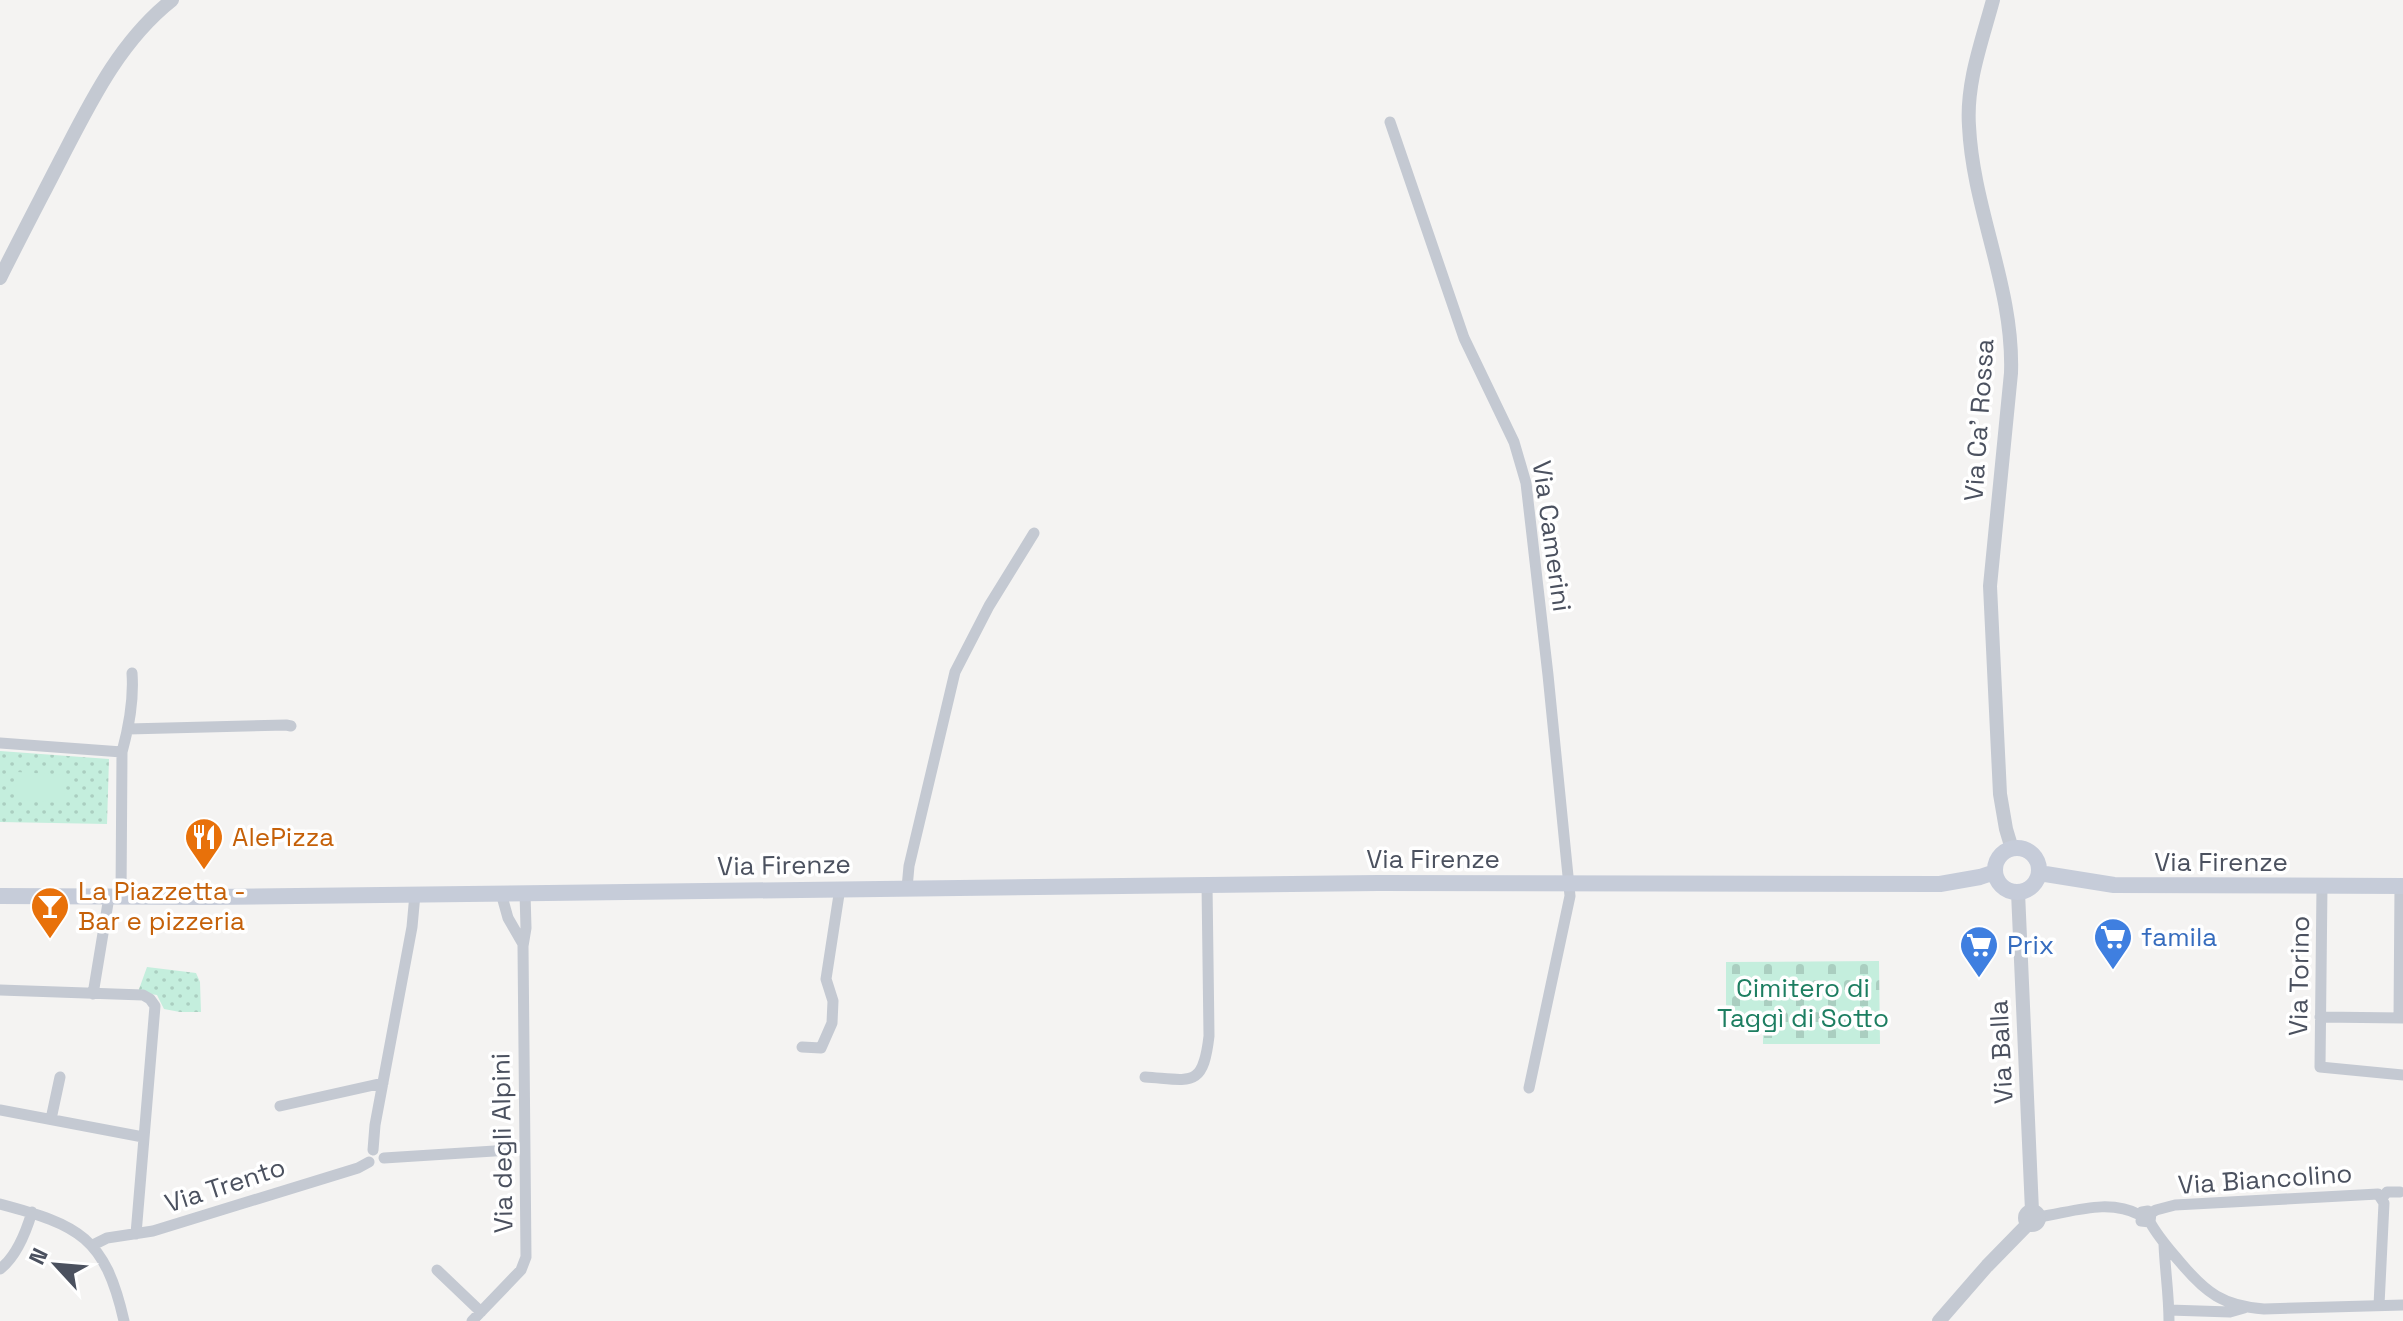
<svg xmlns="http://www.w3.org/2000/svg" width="2403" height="1321" font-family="'Space Grotesk',sans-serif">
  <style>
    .cemetery { fill: url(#cemetery-stones) }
    .park { fill: url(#park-dots) }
    .pitch { fill: #c4eedd }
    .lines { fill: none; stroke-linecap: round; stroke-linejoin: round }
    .minor { stroke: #c4c9d2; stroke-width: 11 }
    .tertiary { stroke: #c4c9d2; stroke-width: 14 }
    .secondary { stroke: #c6ccd9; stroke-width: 16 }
    .labels { text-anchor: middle; stroke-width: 7; stroke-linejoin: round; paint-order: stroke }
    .street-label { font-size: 26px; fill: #4b515f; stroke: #fff }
    .food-label { font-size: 26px; fill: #c56008; stroke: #fff; text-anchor: start }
    .shop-label { font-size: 26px; fill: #366cbe; stroke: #fff; text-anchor: start }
    .park-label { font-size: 26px; fill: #1d7e61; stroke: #fff }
  </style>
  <defs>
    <pattern id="cemetery-stones" width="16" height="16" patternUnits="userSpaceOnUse" patternTransform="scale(2)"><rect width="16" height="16" fill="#c4eedd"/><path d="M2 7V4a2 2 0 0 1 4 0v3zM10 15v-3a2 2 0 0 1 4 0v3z" fill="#aacec0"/></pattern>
    <pattern id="park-dots" width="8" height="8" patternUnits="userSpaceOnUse" patternTransform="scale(2)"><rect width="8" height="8" fill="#c4eedd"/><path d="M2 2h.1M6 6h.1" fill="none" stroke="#aacec0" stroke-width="1.8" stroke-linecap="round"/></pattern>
  </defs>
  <rect width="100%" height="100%" fill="#f4f3f2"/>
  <path class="cemetery" d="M1879,961L1880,1044H1763V1024H1742L1726,1005V962Z"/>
  <path class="park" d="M0,751L109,759L107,824L0,822Z
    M147,967L196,973L200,982L201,1012H180L164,1009L157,995L138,992Z"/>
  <path class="pitch" d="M17,772L66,775L64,803L15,800Z"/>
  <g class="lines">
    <path class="minor" d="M1390,122L1464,338L1514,442L1526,483L1548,675L1570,896L1529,1088
      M128,729L286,725L291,726
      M0,743L122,752
      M2322,886L2320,1067L2403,1075
      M907,888L909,866L955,672L989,606L1034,533
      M501,893L508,918L523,944
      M121,897L122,752C129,726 134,701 132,673
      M0,990L143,995L150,999L155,1006L136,1234
      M93,994L109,897
      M2320,1017L2403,1018
      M2399,1018L2400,886
      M802,1047L821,1048L832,1023L833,1001L826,979L840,888
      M1145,1077C1191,1080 1203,1089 1209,1036L1207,884
      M280,1106L383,1083
      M0,1110L143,1137
      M51,1119L60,1077
      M373,1150L375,1125L412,927L415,894
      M384,1158L524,1149
      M2382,1198L2387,1192H2400
      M0,1204C79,1225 105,1237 124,1321
      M2151,1213L2150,1222L2141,1221L2142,1212L2148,1211L2151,1213L2156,1210L2175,1205L2378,1194L2384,1203L2379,1305
      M2039,1217C2073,1212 2108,1198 2140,1215
      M2150,1222C2158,1237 2169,1249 2180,1262C2206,1293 2223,1306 2264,1309L2403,1305
      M2164,1244C2165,1270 2169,1295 2169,1321
      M93,1245L107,1238L153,1231L358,1168L369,1162
      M0,1269C16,1257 26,1232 32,1212
      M437,1270L481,1312
      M2169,1310L2230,1312L2244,1308
      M472,1321L521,1270L526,1257L523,946L526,928L525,893"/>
    <path class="tertiary" d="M1993,0C1982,41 1966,83 1969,126C1973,210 2014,288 2011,373L1990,586L2000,794L2006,829L2012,849
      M0,278C20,238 41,198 61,159C91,101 120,41 172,0
      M2018,892L2032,1211
      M2025 1218a7 7 0 1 1 14 0a7 7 0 1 1-14 0Z
      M1939,1321L1987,1266L2028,1224"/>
    <path class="secondary" d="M1995 870a22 22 0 1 1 44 0a22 22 0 1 1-44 0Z
      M2039,873L2114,885L2403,886
      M0,896L209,897L1378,883L1940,884L1980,877L1995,872"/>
  </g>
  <defs>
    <symbol id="restaurant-pin" viewBox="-11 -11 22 30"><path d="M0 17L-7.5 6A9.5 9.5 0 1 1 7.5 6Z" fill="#e8710a" stroke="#fff"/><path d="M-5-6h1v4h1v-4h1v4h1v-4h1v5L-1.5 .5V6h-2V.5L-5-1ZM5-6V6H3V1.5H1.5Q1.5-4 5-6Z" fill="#fff"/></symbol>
    <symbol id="bar-pin" viewBox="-11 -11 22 30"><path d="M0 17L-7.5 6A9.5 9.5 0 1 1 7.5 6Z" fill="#e8710a" stroke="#fff"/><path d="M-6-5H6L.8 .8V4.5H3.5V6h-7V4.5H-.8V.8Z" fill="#fff"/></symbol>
    <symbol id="supermarket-pin" viewBox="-11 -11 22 30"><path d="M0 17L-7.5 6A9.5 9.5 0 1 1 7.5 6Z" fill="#3f7fe0" stroke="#fff"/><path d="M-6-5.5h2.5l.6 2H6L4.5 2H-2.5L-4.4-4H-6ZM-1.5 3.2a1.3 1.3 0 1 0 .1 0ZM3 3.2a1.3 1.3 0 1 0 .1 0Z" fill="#fff"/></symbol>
  </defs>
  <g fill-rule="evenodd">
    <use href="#restaurant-pin" x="182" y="815" width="44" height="60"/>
    <use href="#bar-pin" x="28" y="884" width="44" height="60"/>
    <use href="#supermarket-pin" x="2091" y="915" width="44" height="60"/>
    <use href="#supermarket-pin" x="1957" y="923" width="44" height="60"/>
  </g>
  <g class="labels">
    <g class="street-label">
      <text transform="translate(1979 420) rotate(-86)" y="9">Via Ca' Rossa</text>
      <text transform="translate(1552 536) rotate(82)" y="9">Via Camerini</text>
      <text x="1433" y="868">Via Firenze</text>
      <text x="2221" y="871">Via Firenze</text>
      <text transform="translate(784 865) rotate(-1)" y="9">Via Firenze</text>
      <text transform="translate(2299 976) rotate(-89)" y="9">Via Torino</text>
      <text transform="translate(2001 1052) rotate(-93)" y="9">Via Balla</text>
      <text transform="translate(502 1143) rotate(-91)" y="9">Via degli Alpini</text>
      <text transform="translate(2265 1179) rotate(-4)" y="9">Via Biancolino</text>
      <text transform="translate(225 1185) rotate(-18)" y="9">Via Trento</text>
    </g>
    <g class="food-label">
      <text x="232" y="846">AlePizza</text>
      <text x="78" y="900">La Piazzetta -<tspan x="78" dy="30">Bar e pizzeria</tspan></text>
    </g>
    <g class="shop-label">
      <text x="2141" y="946">famila</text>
      <text x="2007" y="954">Prix</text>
    </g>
    <g class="park-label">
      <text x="1803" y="997">Cimitero di<tspan x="1803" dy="30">Taggì di Sotto</tspan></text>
    </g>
  </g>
  <g transform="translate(56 1265) rotate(296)" stroke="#ffffff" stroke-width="6" paint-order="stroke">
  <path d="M0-6L14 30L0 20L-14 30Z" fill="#4b515f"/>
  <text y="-12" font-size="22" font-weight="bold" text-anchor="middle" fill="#4b515f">N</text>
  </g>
</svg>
